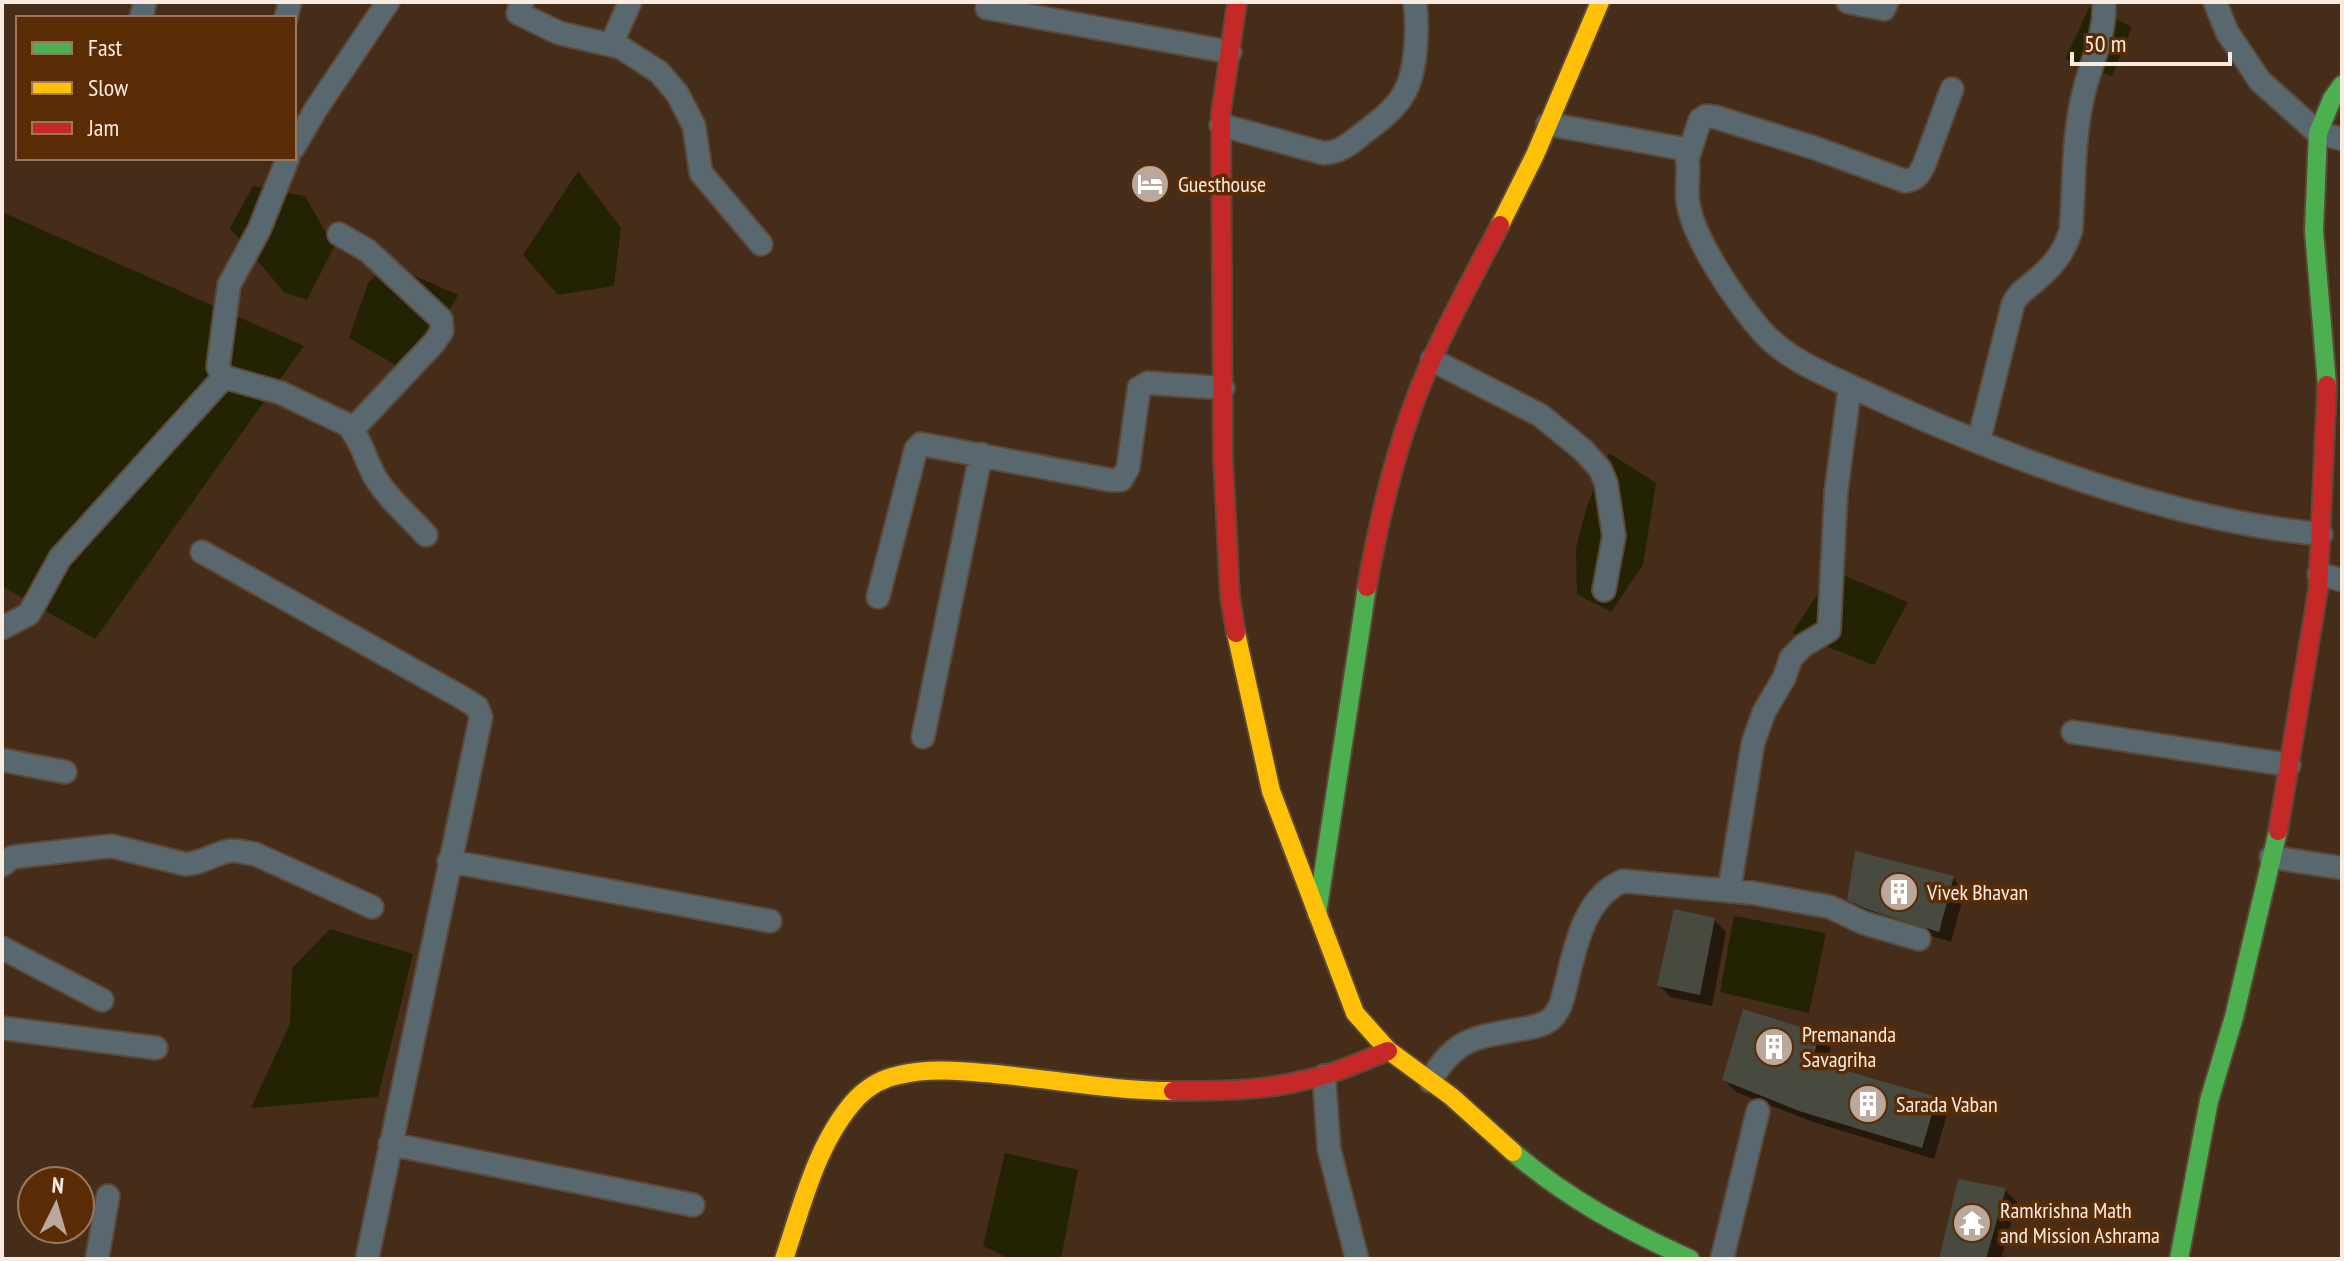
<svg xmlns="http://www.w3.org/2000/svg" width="2344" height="1261" font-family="'PT Sans Narrow',sans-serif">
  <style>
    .water { fill: #232303 }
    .shadow { fill: #0007 }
    .building { fill: #484a3f }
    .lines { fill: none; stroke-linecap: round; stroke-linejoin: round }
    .street-casing { stroke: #5c4839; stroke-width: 26 }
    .fast-casing { stroke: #5c4839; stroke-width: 22 }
    .slow-casing { stroke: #5c4839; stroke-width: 22 }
    .jam-casing { stroke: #5c4839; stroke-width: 22 }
    .street { stroke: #58686e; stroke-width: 22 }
    .fast { stroke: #4caf50; stroke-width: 18 }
    .slow { stroke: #ffc107; stroke-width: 18 }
    .jam { stroke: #c62828; stroke-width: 18 }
    .labels { text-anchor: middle; stroke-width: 7; stroke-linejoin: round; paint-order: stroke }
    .poi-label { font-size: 22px; fill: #faebe2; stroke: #592c06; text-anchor: start }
  </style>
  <rect width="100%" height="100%" fill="#462d19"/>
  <path class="water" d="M2090,6L2132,27L2112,76L2065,59Z
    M578,171L621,228L614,286L558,295L523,255Z
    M253,186L305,196L334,247L307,300L284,292L230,228Z
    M2,212L304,346L95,639L2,586Z
    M389,264L458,295L435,336L399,367L349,338L368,283Z
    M1609,453L1656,483L1643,565L1611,612L1577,594L1576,548L1587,506Z
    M1833,571L1908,602L1874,665L1792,633Z
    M1734,916L1826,933L1809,1013L1720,992Z
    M330,929L413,954L378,1097L251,1108L290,1024L292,968Z
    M1005,1153L1078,1170L1061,1259H1010L983,1246Z"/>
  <path class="shadow" d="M1953,878L1965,890L1951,942L1883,921L1862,911L1849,899Z
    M1714,920L1726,932L1712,1006L1671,997L1659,985Z
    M1818,1035L1831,1047L1825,1067L1936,1099L1948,1111L1934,1159L1813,1122L1736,1092L1724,1080Z
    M2005,1190L2017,1202L2001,1259H1941Z"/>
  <path class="building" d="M1855,851L1954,876L1939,932L1869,910L1847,900Z
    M1674,909L1715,918L1700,995L1657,986Z
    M1743,1009L1820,1033L1812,1061L1937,1097L1922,1148L1799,1111L1722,1080Z
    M1958,1179L2006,1188L1986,1259H1939Z"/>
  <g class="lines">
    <defs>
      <path id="street" d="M522,2L518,13L559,33L620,47L659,72L677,93L694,126L701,173L761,244
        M1848,2L1884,9L1887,2
        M2215,2L2227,32L2260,81L2318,133L2342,139
        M987,8L1230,52
        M141,18L145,2
        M286,18L290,2
        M611,45L630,2
        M1548,124L1684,149C1692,165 1685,185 1688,203C1694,240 1734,298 1759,328C1786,361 1834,378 1872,396C2007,458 2172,521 2321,534
        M1221,125L1323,153C1339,153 1350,144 1362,134C1377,123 1393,111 1403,95C1417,73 1418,28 1415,2
        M294,147L316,109L388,2
        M1688,157L1700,120L1706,116L1715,117L1815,148L1905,181C1916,180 1919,175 1924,165L1952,89
        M288,158L259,230L229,285L218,367L224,377L281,393L348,425C361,440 365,459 375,477C388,499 409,516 426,535
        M339,234L368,251L441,319L442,331L434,343L352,430
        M1432,360L1540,415L1583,450L1600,469L1606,483L1614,536L1604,590
        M1979,440L2013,304C2018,293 2026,289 2035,281C2053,266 2064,253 2071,230C2074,189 2073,145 2081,105C2087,69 2106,39 2104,2
        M202,552L461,697L477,707L481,717L367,1259
        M2319,574L2342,580
        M878,597L916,449L921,444L1110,480H1121L1128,468L1139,388L1148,383L1223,388
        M2,628L29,614L60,558L224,377
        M2073,732L2289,765
        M923,737L981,454
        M2,760L65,772
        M2271,857L2342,868
        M449,861L770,921
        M2,865L13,857L111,846L185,864C201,864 213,854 229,851C237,850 247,853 255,854L372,907
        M1729,891L1753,743L1764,712L1784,678L1791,658L1804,645L1829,630L1836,492L1850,386
        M2,948L102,1000
        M2,1028L156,1048
        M1324,1076L1329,1149L1357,1259
        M1430,1081C1455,1040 1470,1038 1516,1030C1528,1028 1541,1027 1551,1019C1561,1010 1563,997 1566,985C1575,948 1584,897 1623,881L1753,893L1830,907L1864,923L1919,939
        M390,1144L693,1205
        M97,1259L108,1196
        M1722,1259L1758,1111"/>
      <path id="fast" d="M2327,385L2314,231L2318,133L2332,99L2342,85
        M1317,914L1367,587
        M1513,1152C1566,1198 1626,1230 1690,1259
        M2179,1259L2209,1101L2234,1017L2278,831"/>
      <path id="slow" d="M1500,225L1535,155L1600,2
        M1236,633L1271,791L1355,1013L1388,1050L1452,1097L1513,1152
        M784,1259C802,1206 817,1141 857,1098C868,1087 883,1078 899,1075C926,1068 957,1070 984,1073C1047,1078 1110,1091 1173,1091"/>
      <path id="jam" d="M1367,587C1380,513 1398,437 1428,368C1449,319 1476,272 1500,225
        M1236,633L1230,597L1223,457L1221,113L1237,2
        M2278,831L2318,590L2327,385
        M1173,1091C1217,1091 1262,1091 1305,1080C1334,1074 1360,1062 1388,1051"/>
    </defs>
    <use href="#street" class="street-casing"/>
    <use href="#fast" class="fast-casing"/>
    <use href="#slow" class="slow-casing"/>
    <use href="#jam" class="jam-casing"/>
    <use href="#street" class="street"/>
    <use href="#fast" class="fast"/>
    <use href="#slow" class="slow"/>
    <use href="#jam" class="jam"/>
  </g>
  <defs>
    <symbol id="hotel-disc" viewBox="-11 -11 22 22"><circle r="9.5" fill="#bba89c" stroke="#592c06"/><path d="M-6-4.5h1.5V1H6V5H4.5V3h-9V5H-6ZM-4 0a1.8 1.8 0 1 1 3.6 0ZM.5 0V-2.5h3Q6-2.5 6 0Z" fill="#fff"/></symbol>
    <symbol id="building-disc" viewBox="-11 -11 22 22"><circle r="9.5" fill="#bba89c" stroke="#592c06"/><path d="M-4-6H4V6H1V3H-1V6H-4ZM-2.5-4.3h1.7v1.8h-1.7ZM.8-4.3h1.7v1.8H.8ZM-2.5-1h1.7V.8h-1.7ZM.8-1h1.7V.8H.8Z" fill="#fff"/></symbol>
    <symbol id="temple-disc" viewBox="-11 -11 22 22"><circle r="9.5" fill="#bba89c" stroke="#592c06"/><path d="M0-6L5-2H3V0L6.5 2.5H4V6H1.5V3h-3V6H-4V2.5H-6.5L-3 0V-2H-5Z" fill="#fff"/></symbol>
  </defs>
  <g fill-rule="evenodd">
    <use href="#hotel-disc" x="1128" y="162" width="44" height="44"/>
    <use href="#building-disc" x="1877" y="870" width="44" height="44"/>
    <use href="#building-disc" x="1752" y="1025" width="44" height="44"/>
    <use href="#building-disc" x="1846" y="1082" width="44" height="44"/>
    <use href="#temple-disc" x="1950" y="1201" width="44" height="44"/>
  </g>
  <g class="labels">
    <g class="poi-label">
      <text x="1178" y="192">Guesthouse</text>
      <text x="1927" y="900">Vivek Bhavan</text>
      <text x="1802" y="1042">Premananda<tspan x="1802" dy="25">Savagriha</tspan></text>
      <text x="1896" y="1112">Sarada Vaban</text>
      <text x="2000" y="1218">Ramkrishna Math<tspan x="2000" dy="25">and Mission Ashrama</tspan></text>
    </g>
  </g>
  <rect width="2344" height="1261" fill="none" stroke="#faebe2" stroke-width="8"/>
  <rect x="16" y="16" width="280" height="144" fill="#592c06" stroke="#99785e" stroke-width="2"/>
  <rect x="32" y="42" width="40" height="12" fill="#4caf50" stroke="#99785e" stroke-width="2"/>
  <text x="88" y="56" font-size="24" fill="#faebe2">Fast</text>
  <rect x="32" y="82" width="40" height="12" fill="#ffc107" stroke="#99785e" stroke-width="2"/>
  <text x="88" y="96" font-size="24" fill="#faebe2">Slow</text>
  <rect x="32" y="122" width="40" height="12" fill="#c62828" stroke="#99785e" stroke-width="2"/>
  <text x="88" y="136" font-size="24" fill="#faebe2">Jam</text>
  <g transform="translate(56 1205) rotate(5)"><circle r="38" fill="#592c06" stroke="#99785e" stroke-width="2"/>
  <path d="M0-6L14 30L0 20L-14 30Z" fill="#bba89c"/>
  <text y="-12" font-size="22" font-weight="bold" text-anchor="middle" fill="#faebe2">N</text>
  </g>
  <path d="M2072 52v12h158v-12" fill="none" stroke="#faebe2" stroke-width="4"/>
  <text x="2084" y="52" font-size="24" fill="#faebe2" stroke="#592c06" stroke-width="6" paint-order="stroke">50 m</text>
</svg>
